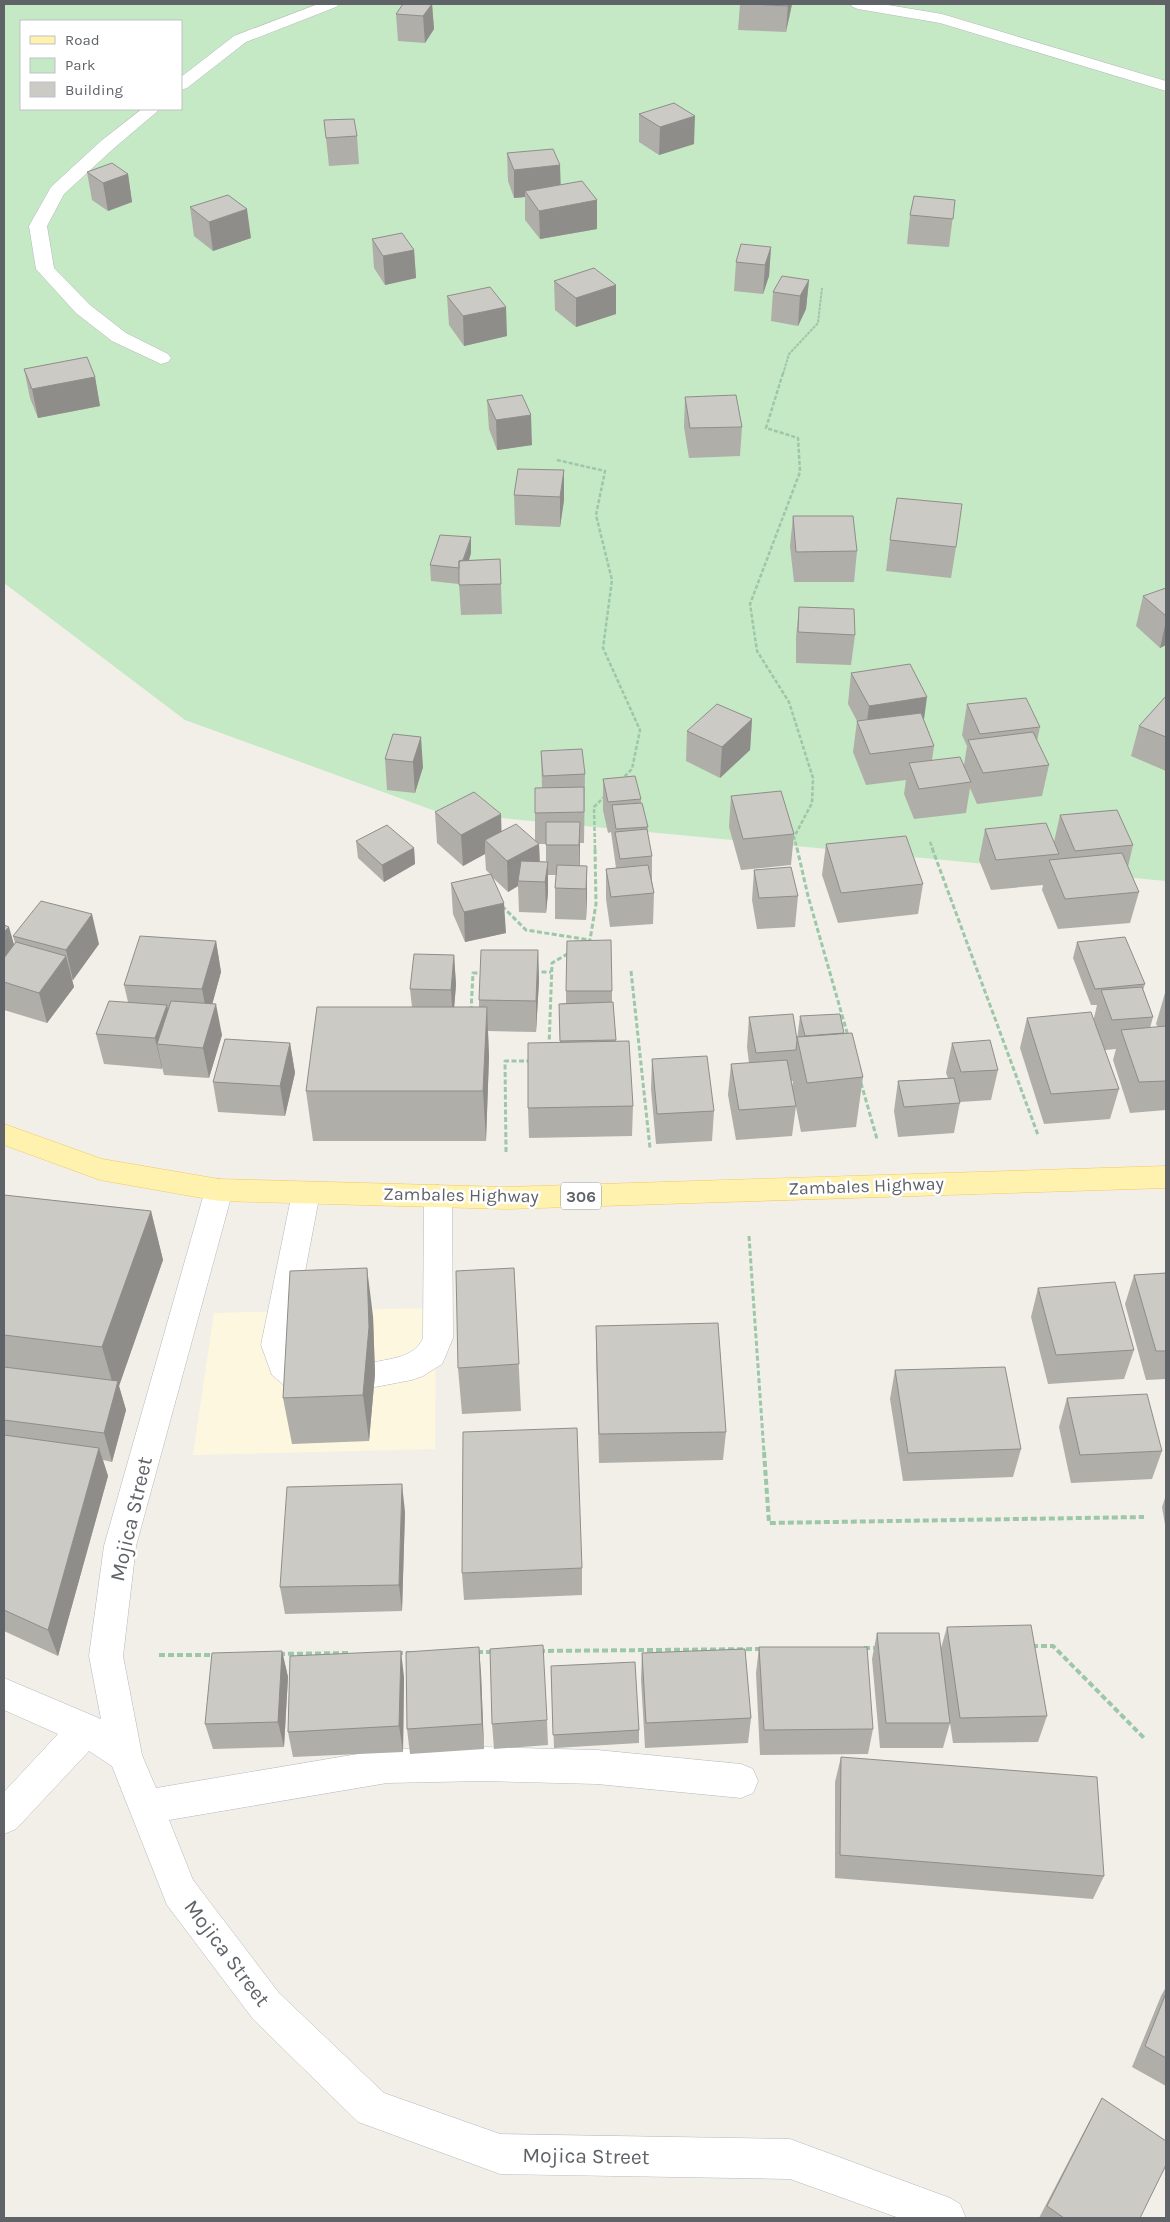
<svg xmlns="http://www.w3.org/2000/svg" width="1170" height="2222" font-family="Karla,sans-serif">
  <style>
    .commercial { fill: #fef7e0 }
    .green { fill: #c5e8c5; fill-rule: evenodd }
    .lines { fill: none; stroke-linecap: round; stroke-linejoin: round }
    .minor-casing { stroke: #b5b8bc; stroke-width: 1 }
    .major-casing { stroke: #f2c960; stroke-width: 1 }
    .path-far3 { stroke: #9cc7a9; stroke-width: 2; stroke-dasharray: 3 1; stroke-linecap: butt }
    .path-far2 { stroke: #9cc7a9; stroke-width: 2.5; stroke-dasharray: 4 2; stroke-linecap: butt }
    .path-far1 { stroke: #9cc7a9; stroke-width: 3; stroke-dasharray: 5 2.5; stroke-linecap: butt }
    .path { stroke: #9cc7a9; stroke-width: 4; stroke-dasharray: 6 3; stroke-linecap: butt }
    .minor { fill: #fff; fill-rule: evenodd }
    .major { fill: #fff2af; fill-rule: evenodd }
    .wall { fill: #afaea9; fill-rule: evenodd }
    .shaded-wall { fill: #8f8d8a }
    .building { fill: #cccac5; stroke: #8f8d8a }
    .labels { text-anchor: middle; stroke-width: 5; stroke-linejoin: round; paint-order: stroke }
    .shield { fill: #fff; stroke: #8f9295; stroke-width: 1 }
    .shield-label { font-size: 16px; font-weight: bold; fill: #5f6368 }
    .street-label { font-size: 18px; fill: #5f6368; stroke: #fff }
    .near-street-label { font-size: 21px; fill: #5f6368; stroke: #fff }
  </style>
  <rect width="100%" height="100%" fill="#f1efe8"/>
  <path class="commercial" d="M436,1308L435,1449L193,1455L214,1313Z"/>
  <path class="green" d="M4,4H1166V881L438,812L185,720L4,583ZM21,21H181V109H21Z"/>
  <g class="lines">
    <defs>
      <path id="minor" d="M318,4H339L336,7L246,42L187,88L181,90V77L234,36Z
        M850,4H882L942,14L1166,81V91L940,23L858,9L853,7Z
        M142,109H160L113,149L64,194L47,226L54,268L90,305L126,333L168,354L171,358L168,362L161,364L112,341L76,313L36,269L29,226L51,187L101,141Z
        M219,1179L229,1182L233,1190L136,1546L123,1656L142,1755L156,1788L387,1749L483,1747L597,1750L741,1764L753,1769L758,1781L753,1793L741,1798L597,1784L483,1781L387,1783L169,1820L193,1880L279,1993L384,2093L500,2134L790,2139L950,2198L960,2204L966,2218H899L790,2179L500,2174L372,2127L358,2122L253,2019L167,1905L112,1766L89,1751L16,1829L4,1834V1792L58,1734L4,1710V1678L101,1719L89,1656L104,1546L205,1190L209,1182Z
        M306,1182L316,1185L320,1193L291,1345C297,1362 304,1363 311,1377L307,1386L296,1390L285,1386L272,1375L261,1345L292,1193L296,1185Z
        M438,1185L448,1188L452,1196L453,1338L446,1355L442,1364L423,1376L412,1380L375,1387L364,1383L360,1374L364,1365C385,1358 414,1360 423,1338L424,1196L428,1188Z"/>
      <path id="major" d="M4,1124L102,1159L219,1179L507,1187L1166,1166V1188L507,1209L219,1201L100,1180L4,1145Z"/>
    </defs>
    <use href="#minor" class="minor-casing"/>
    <use href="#major" class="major-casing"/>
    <path class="path-far3" d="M783,374L789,354L818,323L822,288"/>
    <path class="path-far2" d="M783,373L766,428L798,438L800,472L750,604L757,651L789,702L813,778L812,803L794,837L797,849
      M557,460L605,471L596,515L612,580L603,648L640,730L632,769L621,780
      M930,842L933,849
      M595,849L594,807L604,797"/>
    <path class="path-far1" d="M797,848L808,896L848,1036
      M932,848L1038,1135
      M502,906L526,930L590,940
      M587,942L590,940L596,904L595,848
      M631,971L650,1148
      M534,972H551
      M471,1011L473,973H483
      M549,1047L552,963L569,953
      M861,1083L877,1139
      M506,1152L505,1061H532
      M749,1236L764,1453"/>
    <path class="path" d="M764,1452L769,1523L1144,1517
      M1032,1646H1053L1145,1739
      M864,1648H878
      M539,1651L763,1649
      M477,1652H493
      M397,1653H411
      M279,1654L348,1653
      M159,1655H216"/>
    <use href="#minor" class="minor"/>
    <use href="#major" class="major"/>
  </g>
  <path class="wall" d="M432,4L434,29L425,43L398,41L396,14Z
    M740,4H792L786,32L738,30Z
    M639,114L694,144L659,155L639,142Z
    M324,120L357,136L359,164L329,166Z
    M507,153L560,165V185L597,200V229L540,239L525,220V197L514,198L508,181Z
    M87,172L128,174L132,202L108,211L92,200Z
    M955,200L949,247L907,244L910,215Z
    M190,207L251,238L213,251L194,236Z
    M372,239L414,250L416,278L385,285L374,268Z
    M771,247L769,276L763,294L734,291L736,262Z
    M809,280L806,309L798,326L771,321L773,292Z
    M554,281L616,314L576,327L555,310Z
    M447,296L507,336L464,346L449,325Z
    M24,369L95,377L100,406L38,418L30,398Z
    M685,397L742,427L740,456L689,458L684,427Z
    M487,400L532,445L497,450L489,429Z
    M564,470V500L560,527L515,525L514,495Z
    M793,516L857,551L854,582H794L790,546Z
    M890,540L956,547L951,578L886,571Z
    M471,553L469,560L500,559L502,614L461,615L459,584L431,581L430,565Z
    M1166,588V645L1160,648L1136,626L1143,596Z
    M799,607L855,635L851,665L796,663V637Z
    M851,673L924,720L934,746L932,760L964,765L967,746L962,735L967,704L1040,727L1037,741L1049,765L1042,796L977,804L970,788L966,813L914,819L904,794L906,780L866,785L853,752L857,721L848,704Z
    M1166,696V771L1131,756L1139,726Z
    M752,719L750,750L720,778L686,761L687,731Z
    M393,734L423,767L415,793L387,790L385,759Z
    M541,751L585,774L584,843H580V866H587V896L586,920L555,919V888L556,875H548V893L546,913L519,912L518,886L508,892L492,877L506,933L465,942L453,914L451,883L490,874L486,870L485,854L463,866L437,843L435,812L535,841V813L542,788ZM539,844H546V862H540Z
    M603,779L641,799V803L648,827L647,832L652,856V881L654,893L653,924L610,927L606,899V869L616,868L611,832L608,833L603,810Z
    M731,796L794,834L791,865L741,870L729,827Z
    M1060,815L1133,845L1128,867L1139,892L1130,923L1058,929L1042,890L1043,885L991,890L979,860L985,829L1054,842Z
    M356,841L414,848L415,864L384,882L358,858Z
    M826,844L923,884L918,914L838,923L822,875Z
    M754,870L798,896L795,927L757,929L752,900Z
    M4,925L14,945L15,943L13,936L99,944L73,980H72L74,987L47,1023L4,1010Z
    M216,941L221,972L212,1004L222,1035L209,1078L164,1075L162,1067V1069L104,1064L96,1034L128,1002L124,985Z
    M1077,942L1145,984L1143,990L1153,1017L1150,1028L1158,1027L1156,1024L1165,993H1166V1110L1130,1113L1113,1060L1116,1049L1105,1050L1119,1089L1110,1119L1044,1124L1020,1048L1027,1018H1094L1097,1005H1091L1073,958Z
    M538,950L539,981L536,1032L488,1031L489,1057L486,1141H313L306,1091L412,1007L410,989L454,955L456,985L454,1007H479V1000Z
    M566,991H612V1003L613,1002L616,1042L633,1106L632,1136L529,1138L528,1108L560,1043L559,1004L566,1003Z
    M800,1016L844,1033L863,1077L856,1127L801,1132L792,1087L793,1081H791L796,1106L792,1136L736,1140L728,1095L731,1064L749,1063L747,1047L749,1017L797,1040Z
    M290,1043L295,1073L285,1116L218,1112L213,1082Z
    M952,1043L998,1070L991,1100L960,1102L954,1133L898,1137L894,1111L898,1081L948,1078L946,1073Z
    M652,1059L714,1111L712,1141L656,1144L651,1089Z
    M4,1195L151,1211L163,1260L119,1386L126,1410L112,1462L103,1460L108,1476L58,1656L4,1631Z
    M514,1268L521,1411L462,1414L458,1368Z
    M1166,1273V1379L1146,1380L1125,1304L1134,1275Z
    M1038,1288L1134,1350L1124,1379L1048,1384L1031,1317Z
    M373,1316L375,1374L369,1441L292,1444L283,1398Z
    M596,1326L726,1432L723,1460L599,1463L596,1355Z
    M895,1370L1021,1449L1013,1477L903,1481L890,1399Z
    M1067,1398L1162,1451L1152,1479L1071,1483L1059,1427Z
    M1166,1495V1530L1162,1507Z
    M405,1512L402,1611L285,1614L280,1587Z
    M582,1568V1595L464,1600L462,1573Z
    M947,1627L1047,1716L1038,1742L953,1743L950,1723L943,1748H880L872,1659L877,1633L941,1648Z
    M759,1647L873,1729L868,1754L760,1755L756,1673Z
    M282,1651L288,1677L284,1747L213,1749L205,1724Z
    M642,1653L751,1718L748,1743L645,1748L641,1679Z
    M551,1666L639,1730V1743L554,1748Z
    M481,1673L484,1749L410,1754L407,1729Z
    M404,1677L403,1752L293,1757L288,1732Z
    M547,1720L548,1745L494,1749L492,1724Z
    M841,1757L1104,1876L1093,1899L835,1878V1782Z
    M1166,1987V2086L1132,2067L1161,1996Z
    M1102,2098L1140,2218H1039L1091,2118Z"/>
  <path class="shaded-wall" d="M432,4L434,29L425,43L423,16Z
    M788,4H792L786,32Z
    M695,116L694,144L659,155L660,127Z
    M560,165L561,193L525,191V197L514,198V170Z
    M128,174L132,202L108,211L103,183Z
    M597,200V229L540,239L539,211Z
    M247,209L251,238L213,251L209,222Z
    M771,247L769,276L763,294L765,265Z
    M414,250L416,278L385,285L383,256Z
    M809,280L806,309L798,326L800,296Z
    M616,285V314L576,327V298Z
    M506,307L507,336L464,346L463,316Z
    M95,377L100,406L38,418L32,389Z
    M531,415L532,445L497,450L496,420Z
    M564,470V500L560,527V497Z
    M471,537V553L462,584L461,568Z
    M1166,621V645L1160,648Z
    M927,697L923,727L865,737L869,706Z
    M752,719L750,750L720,778L722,747Z
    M421,737L423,767L415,793L413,762Z
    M501,814L502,845L485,840V854L463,866L461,835Z
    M580,822V875L579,845Z
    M539,844L540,875L518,881V886L508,892L507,861Z
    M414,848L415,864L384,882L382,865Z
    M548,862V893L546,913L545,882Z
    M587,866V896L586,920V889Z
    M504,903L506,933L465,942L464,912Z
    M92,914L99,944L73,980L66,950Z
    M9,927L18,958L4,972V932Z
    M216,941L221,972L208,1020L202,989Z
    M538,950L539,981L536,1032V1001Z
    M454,955L456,985L453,1021L451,990Z
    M66,956L74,987L47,1023L39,993Z
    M216,1004L222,1035L209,1078L203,1048Z
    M167,1005L173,1036L157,1044L162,1067V1069L155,1038Z
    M487,1007L489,1057L486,1141L483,1091Z
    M290,1043L295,1073L285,1116L280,1086Z
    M151,1211L163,1260L119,1386L126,1410L112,1462L104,1433L115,1391L102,1347Z
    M367,1268L373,1316L375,1374L369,1441L363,1395Z
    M99,1448L108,1476L58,1656L48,1630Z
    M402,1484L405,1512L402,1611L399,1585Z
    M479,1647L481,1673L484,1749L482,1724Z
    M282,1651L288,1677L284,1747L278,1722Z
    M401,1651L404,1677L403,1752L399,1726Z"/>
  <path class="building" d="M403,4H432L423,16L396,14Z
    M752,4H788V6Z
    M674,103L695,116L660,127L639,114Z
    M354,119L357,136L326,138L324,120Z
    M553,149L560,165L514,170L507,153Z
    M112,163L128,174L103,183L87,172Z
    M582,181L597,200L539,211L525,191Z
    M228,195L247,209L209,222L190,207Z
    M914,196L955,200L953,219L910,215Z
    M402,233L414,250L383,256L372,239Z
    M741,244L771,247L765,265L736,262Z
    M594,268L616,285L576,298L554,281Z
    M782,276L809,280L800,296L773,292Z
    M490,287L506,307L463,316L447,296Z
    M87,357L95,377L32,389L24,369Z
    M522,395L531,415L496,420L487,400Z
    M736,395L742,427L690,428L685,397Z
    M518,469L564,470L560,497L514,495Z
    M897,498L962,504L956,547L890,540Z
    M793,516H853L857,551L796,552Z
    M440,535L471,537L463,560L459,561V568L430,565Z
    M500,559L501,584L459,585V561Z
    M1166,588V616L1143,596Z
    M799,607L854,609L855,635L798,632Z
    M910,664L927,697L869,706L851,673Z
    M1166,696V737L1139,726Z
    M1026,698L1040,727L980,734L967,704Z
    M717,704L752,719L722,747L687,731Z
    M921,713L934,746L870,754L857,721Z
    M1033,732L1049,765L983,773L968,740Z
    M393,734L421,737L413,762L385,759Z
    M582,749L585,774L543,776L541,751Z
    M960,757L971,782L919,789L909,763Z
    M635,776L641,799L608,802L603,779Z
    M584,787V812L535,813V788Z
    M781,791L794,834L743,839L731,796Z
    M474,792L501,814L461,835L435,812Z
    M642,803L648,827L616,829L612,805Z
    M1117,810L1133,845L1075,851L1060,815Z
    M546,822H580L579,845H546Z
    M1046,823L1059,854L996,860L985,829Z
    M516,824L539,844L507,861L485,840Z
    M387,825L414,848L382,865L356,841Z
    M647,829L652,856L620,859L615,832Z
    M906,836L923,884L841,893L826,844Z
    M1122,853L1139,892L1065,899L1049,860Z
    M521,861L548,862L545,882L518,881Z
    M557,865L587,866L586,889L555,888Z
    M648,865L654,893L611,897L606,869Z
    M791,867L798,896L759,898L754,870Z
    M491,874L504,903L464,912L451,883Z
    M41,901L92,914L66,950L13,936Z
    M4,925L9,927L4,932Z
    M140,936L216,941L202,989L124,985Z
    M1125,937L1145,984L1095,989L1077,942Z
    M611,940L612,991H566L567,941Z
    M16,942L66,956L39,993L4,982V958Z
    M481,950H538L536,1001L479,1000Z
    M414,954L454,955L451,990L410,989Z
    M1142,987L1153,1017L1112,1020L1101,990Z
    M109,1001L167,1005L155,1038L96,1034Z
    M171,1001L216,1004L203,1048L157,1044Z
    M613,1002L616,1040L560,1041L559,1004Z
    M317,1007H487L483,1091H306Z
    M1091,1012L1119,1089L1051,1094L1027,1018Z
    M793,1014L797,1040L796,1050L756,1053L749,1017Z
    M840,1014L844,1033L805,1036L800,1016Z
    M1166,1026V1081L1139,1082L1121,1030Z
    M852,1033L863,1077L807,1083L797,1037Z
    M225,1039L290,1043L280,1086L213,1082Z
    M990,1040L998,1070L961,1072L952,1043Z
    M629,1041L633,1106L528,1108V1043Z
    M707,1056L714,1111L657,1114L652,1059Z
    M787,1060L796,1106L739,1110L731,1064Z
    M954,1078L960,1103L904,1107L898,1081Z
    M4,1195L151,1211L102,1347L4,1335Z
    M367,1268L369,1327L363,1395L283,1398L290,1271Z
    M514,1268L519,1364L458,1368L456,1271Z
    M1166,1273V1351H1156L1134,1275Z
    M1115,1282L1134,1350L1056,1355L1038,1288Z
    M718,1323L726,1432L599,1434L596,1326Z
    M4,1367L118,1381L104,1433L4,1420Z
    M1005,1367L1021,1449L908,1453L895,1370Z
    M1147,1394L1162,1451L1080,1455L1067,1398Z
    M577,1428L582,1568L462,1573L463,1432Z
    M4,1435L99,1448L48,1630L4,1610Z
    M402,1484L399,1585L280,1587L287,1487Z
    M1031,1625L1047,1716L960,1718L947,1627Z
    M877,1633H939L950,1723H886Z
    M543,1645L547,1720L492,1724L490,1649Z
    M479,1647L482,1724L407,1729L406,1652Z
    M759,1647H867L873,1729L764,1730Z
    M745,1649L751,1718L646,1723L642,1653Z
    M282,1651L278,1722L205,1724L212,1653Z
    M401,1651L399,1726L288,1732L290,1656Z
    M635,1662L639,1730L553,1735L551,1666Z
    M841,1757L1097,1777L1104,1876L840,1855Z
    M1166,1993V2058L1145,2046Z
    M1102,2098L1166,2141V2165L1140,2218H1064L1047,2206Z"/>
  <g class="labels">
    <rect class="shield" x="561" y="1182.5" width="40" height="27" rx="4"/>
    <g class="shield-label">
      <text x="581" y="1202">306</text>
    </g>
    <g class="street-label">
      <text transform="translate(866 1186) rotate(-2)" y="6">Zambales Highway</text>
      <text transform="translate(461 1195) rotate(1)" y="6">Zambales Highway</text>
    </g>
    <g class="near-street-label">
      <text transform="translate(131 1519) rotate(-77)" y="7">Mojica Street</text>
      <text transform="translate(227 1953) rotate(53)" y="7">Mojica Street</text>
      <text transform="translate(586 2156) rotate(1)" y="7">Mojica Street</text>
    </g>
  </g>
  <rect width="1170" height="2222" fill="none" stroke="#5f6368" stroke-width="10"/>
  <rect x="20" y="20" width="162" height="90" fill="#ffffff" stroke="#bfc1c3"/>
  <rect x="30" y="36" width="25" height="8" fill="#fff2af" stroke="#bfc1c3"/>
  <text x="65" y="45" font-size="15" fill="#5f6368">Road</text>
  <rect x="30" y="58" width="25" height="15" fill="#c5e8c5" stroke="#bfc1c3"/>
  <text x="65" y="70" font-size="15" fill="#5f6368">Park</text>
  <rect x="30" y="82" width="25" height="15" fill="#cccac5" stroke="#bfc1c3"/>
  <text x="65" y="95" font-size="15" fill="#5f6368">Building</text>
</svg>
